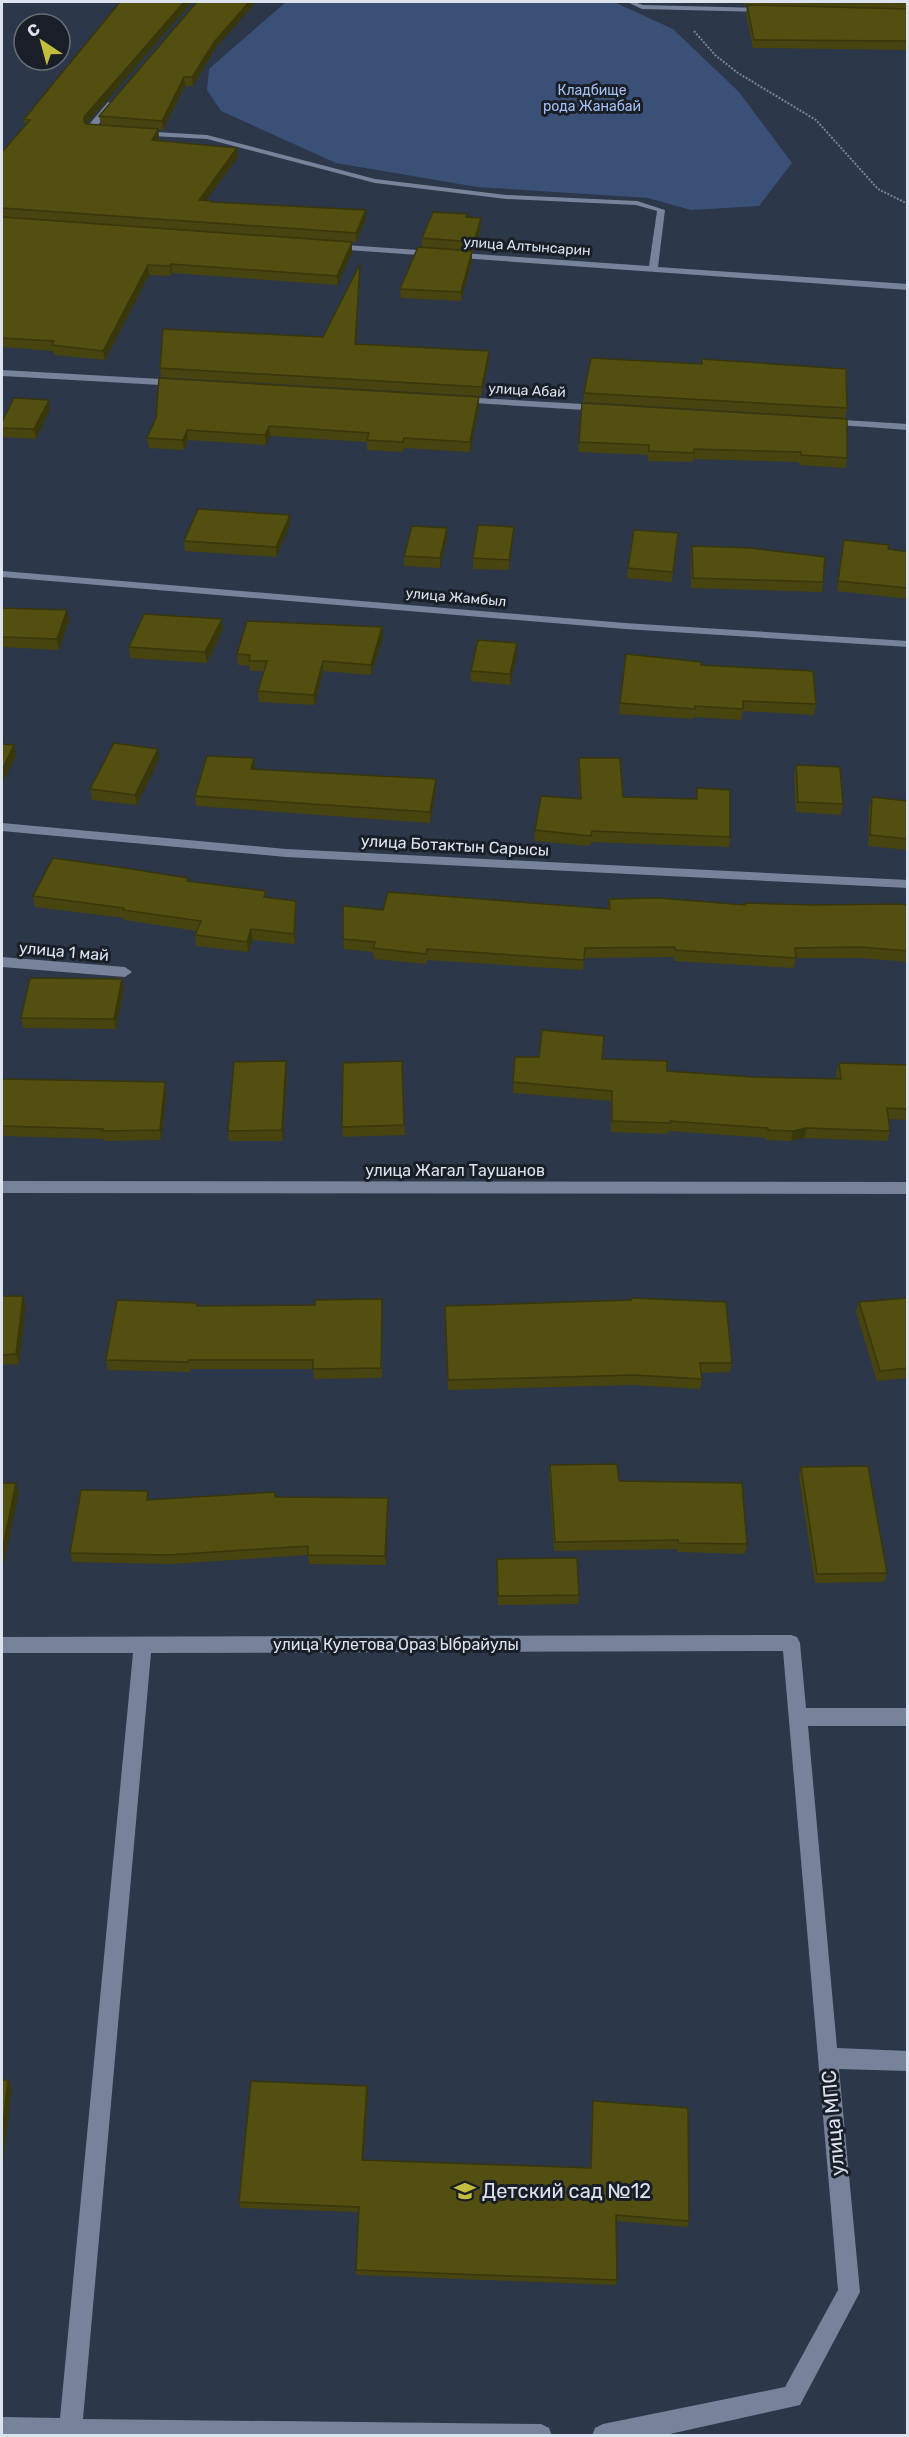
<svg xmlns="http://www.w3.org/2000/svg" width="909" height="2437" font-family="Rubik,sans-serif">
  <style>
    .green { fill: #3a5076 }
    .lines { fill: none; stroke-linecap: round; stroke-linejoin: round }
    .path { stroke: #798393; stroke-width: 2; stroke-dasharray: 2 1.5; stroke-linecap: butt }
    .minor { fill: #76839a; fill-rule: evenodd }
    .wall { fill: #47440f }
    .shaded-wall { fill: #39370c }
    .building { fill: #524f11; stroke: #39370c; stroke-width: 1.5 }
    .labels { text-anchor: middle; stroke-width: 6; stroke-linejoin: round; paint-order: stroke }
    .far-park-label { font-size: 14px; fill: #a3c0f2; stroke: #191e27 }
    .far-street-label { font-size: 14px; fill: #dce3ef; stroke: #191e27 }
    .street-label { font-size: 16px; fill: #dce3ef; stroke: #191e27 }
    .near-street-label { font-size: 20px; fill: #dce3ef; stroke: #191e27 }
    .near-poi-label { font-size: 20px; fill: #dce3ef; stroke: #191e27; text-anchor: start }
  </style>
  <rect width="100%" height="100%" fill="#2c374a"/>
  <path class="green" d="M286,2H614L673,29L739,92L792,163L759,206L691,210L648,198L477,187L336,163L221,111L207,90L209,69Z"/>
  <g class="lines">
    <path class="path" d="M694,31L715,55L738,73L816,120L878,189L908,204"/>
    <path class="minor" d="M627,2H635L643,5L767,8L770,10L767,12L642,9Z
      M108,102L115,104L93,131H87V127Z
      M138,131L207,135L375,179L506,195L637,201L665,210L658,267L908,284V290L334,249L330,246L331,244L649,266L657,211L636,205L506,199L375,183L207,139L135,135L134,133Z
      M2,370L178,380L183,383L178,386L2,376Z
      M460,397L600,405L605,408L600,411L457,402V398Z
      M828,419L908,424V430L825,424L823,422Z
      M2,571L625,623L908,641V647L625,629L2,577Z
      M2,823L286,849L908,880V888L286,857L2,831Z
      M2,957L125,967L132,972L125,977L2,967Z
      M2,1181L908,1182V1194L2,1193Z
      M791,1635L797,1637L800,1643L806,1708H908V1726H808L837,2048L908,2051V2071L839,2069L860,2292L800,2405L661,2436H592L595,2428L603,2424L785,2387L838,2290L783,1651L151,1653L83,2419L541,2424L549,2428L552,2436H2V2417L60,2418L133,1653H2V1637Z"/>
  </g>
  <path class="wall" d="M120,2H192L86,124L101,125L99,116L215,49L193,86H185L163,130L158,129L159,138L157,141L237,148L238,157L206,200L212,201L213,202L366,210V219L356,242L2,217L352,252L338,285L172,273L171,276L149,275L105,360L54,355L53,351L2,347V152L25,125L24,119Z
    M743,2H908V9L744,5Z
    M747,5L908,9V50L753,48L746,14Z
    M467,217L481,218V227L474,251L422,247V238Z
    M472,251V260L461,301L401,298L400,289Z
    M360,273L356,344L489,351V361L481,396L161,377L160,368L323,337Z
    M702,364L847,408L845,418L583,402L584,393Z
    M582,403L847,458L846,468L799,465V462L693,459V462L648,461V455L578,452Z
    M479,407L470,452L404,448L403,452L367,450V442L270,436L266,445L188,440L184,450L149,448L147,438L156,418Z
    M50,410L36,439L2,437V422Z
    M290,525L276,557L185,551L184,541Z
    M514,527L513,537L509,570L473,569V558Z
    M447,528V538L440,568L404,566V556Z
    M678,533L672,582L627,578L628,568Z
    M692,546L823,582L822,592L691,588V556Z
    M888,549L908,552V599L837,591L842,550Z
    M2,608L69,620L59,650L2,647Z
    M223,630L207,663L130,658L129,647Z
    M383,638L371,675L323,671L315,705L259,702L258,691L264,671H250V666L238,665L237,654Z
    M517,643V654L510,685L470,681L471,671Z
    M701,665L816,704L814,715L743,711L741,720L694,717V719L619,714L620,703Z
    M579,758L623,797L696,799L697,788L730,837L729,847L591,842L590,846L534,841L535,830L580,799L578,768Z
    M159,759L137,805L92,800L90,789Z
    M796,765L843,804L841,815L796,812L794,775Z
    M255,769L436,779V789L430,823L196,806L195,796Z
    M872,797L908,801V850L868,846L869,808Z
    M189,881L267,898L296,911L295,944L253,940L248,952L196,946L195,935L197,931L124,920V918L35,907L33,896Z
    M609,899L744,905H908V962L859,958H796L794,968L674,961V957L584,958L583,970L427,960L426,964L374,959L373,952L344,949L343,939L383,910L608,908Z
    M124,989L116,1029L23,1028L21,1018Z
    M515,1057L602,1059L667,1071L752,1077L837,1079L836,1073L839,1063L908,1065V1120L888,1119L890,1131L887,1141L804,1138L791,1141L766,1140V1138L669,1131L668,1134L611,1132V1101L513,1093Z
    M286,1061L287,1072L283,1141H229L228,1131Z
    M402,1061L405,1135L343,1137L342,1127Z
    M2,1079L167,1092L161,1140L105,1141L104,1139L2,1136Z
    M2,1296L26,1306L19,1364L2,1365Z
    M908,1298V1378L877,1381L856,1312L859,1302Z
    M198,1306L382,1309V1378L314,1379L313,1369H190V1372L108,1370L106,1360Z
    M445,1316L732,1363L730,1372L701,1373L702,1379L700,1389L632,1385L448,1390Z
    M550,1465L619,1481L747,1544L745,1554L677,1552V1549L554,1551L549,1474Z
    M801,1467L887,1573L884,1582L815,1583L799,1477Z
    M275,1497L388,1507L386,1565L309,1564L308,1555L170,1564L73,1562L70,1553L150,1500Z
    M497,1559L579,1595L578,1604L498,1605Z
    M367,2086L368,2093L363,2160L590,2168L592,2107L593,2101L689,2221L687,2227L616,2221L617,2280L616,2285L356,2275V2270L359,2212L241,2208L239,2202Z"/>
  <path class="shaded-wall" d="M184,2H192L85,126L84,122V117Z
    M249,2H256L215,49L193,86L192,77L215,41Z
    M184,77L185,86L163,130L162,121Z
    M158,129L159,138L153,149L152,140Z
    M237,148L238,157L200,209L199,200Z
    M366,210V219L356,242V233Z
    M481,218V227L474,251V242Z
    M352,242V252L338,285L337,276Z
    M472,251V260L461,301V292Z
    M171,264L172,273L171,276L170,266Z
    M360,264V273L356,353L355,344Z
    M148,265L149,275L105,360L103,351Z
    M489,351V361L481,396L482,387Z
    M479,397V407L470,452V442Z
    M49,400L50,410L36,439L34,429Z
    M269,426L270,436L266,445L265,435Z
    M187,430L188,440L184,450L183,440Z
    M290,515V525L276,557V547Z
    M514,527L513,537L509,570V560Z
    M447,528V538L440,568V558Z
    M67,610L69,620L59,650L57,639Z
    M222,619L223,630L207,663L205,652Z
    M382,627L383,638L371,675V665Z
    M517,643V654L510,685V674Z
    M323,661V671L315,705L314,695Z
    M14,745L16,756L2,785V770Z
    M158,749L159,759L137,805L135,795Z
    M254,758L255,769H251Z
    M436,779V789L430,823V812Z
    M296,901V911L295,944L294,934Z
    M251,929L253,940L248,952L247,942Z
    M122,979L124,989L116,1029L114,1019Z
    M286,1061L287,1072L283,1141L282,1130Z
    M165,1082L167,1092L161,1140L160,1130Z
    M806,1128L804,1138L791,1141L793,1131Z
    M23,1296L26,1306L19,1364L16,1354Z
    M16,1483L19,1493L4,1564L2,1557V1551Z
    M388,1498V1507L386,1565L385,1556Z
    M8,2080L12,2087L2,2171V2133Z
    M367,2086L368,2093L363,2166L362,2160Z"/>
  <path class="building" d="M120,2H184L84,117V122L86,124L158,129L152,140L237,148L199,200L212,201L211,202L366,210L356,233L2,208V152L30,120L24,119Z
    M197,2H249L215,41L192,77H184L162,121L99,116Z
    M747,5L908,9V41L754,40Z
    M433,212L467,214L466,217L481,218L474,242L422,238Z
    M2,217L352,242L337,276L171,264L170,266L148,265L103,351L52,345L54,341L2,338Z
    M418,247L472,251L461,292L400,289Z
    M360,264L355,344L489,351L482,387L160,368L163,329L323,337Z
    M591,358L702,364V359L846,369L847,408L584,393Z
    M159,378L479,397L470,442L404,438L403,442L367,440L369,433L269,426L265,435L187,430L183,440L147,438L156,418Z
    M14,398L49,400L34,429L2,428V422Z
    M582,403L847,419V458L801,455V452L694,449V453L649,451V445L579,442Z
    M198,509L290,515L276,547L184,541Z
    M478,525L514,527L509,560L473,558Z
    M412,526L447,528L440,558L404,556Z
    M634,530L678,533L673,572L628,568Z
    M844,540L889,545L888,549L908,552V588L838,581Z
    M692,546L750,548L825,557L823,582L693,578Z
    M2,608L67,610L57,639L2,637Z
    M144,614L222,619L205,652L129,647Z
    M247,621L382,627L371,665L323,661L314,695L258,691L267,661H249L250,655L237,654Z
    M478,640L517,643L510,674L471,671Z
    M626,654L701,662V665L813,671L816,704L743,701V709L695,706V709L620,703Z
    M114,743L158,749L135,795L90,789Z
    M2,744L14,745L2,770Z
    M207,756L254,758L251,769L436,779L430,812L195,796Z
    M579,758H620L623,797L697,799V788L730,790V837L592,831L591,836L535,830L541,796L581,799Z
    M796,765L840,767L843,804L798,802Z
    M872,797L908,801V839L870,835Z
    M53,858L125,868L188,878L187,881L266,891L264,897L296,901L294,934L251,929L247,942L195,935L201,921L123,910L124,908L33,896Z
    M388,892L610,909L609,899L658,898L745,905L744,903L813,905L898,904L908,905V951L861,947L795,948L796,958L675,950V947L585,948L584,960L427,949L426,954L373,948L375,942L343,939V906L383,910Z
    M30,978L122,979L114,1019L21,1018Z
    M542,1030L604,1036L602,1059L667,1061V1071L752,1077L841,1079L839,1063L908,1065V1109L887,1108L890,1131L806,1128L793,1131L768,1130V1128L670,1121V1123L612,1121V1091L513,1082L515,1057H539Z
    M286,1061L282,1130L228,1131L234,1062Z
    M402,1061L404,1125L342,1127L343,1063Z
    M2,1079L165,1082L160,1130L102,1131L103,1129L2,1126Z
    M2,1296H23L16,1354L2,1355Z
    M631,1298L726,1302L732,1363H700L702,1379L634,1375L448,1380L445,1306L631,1300Z
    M908,1298V1368L880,1371L859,1302Z
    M382,1299L381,1368L313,1369V1360H189L188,1362L106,1360L117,1300L197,1303V1306L315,1305V1300Z
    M617,1464L619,1481L742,1483L747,1544L678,1543V1540L555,1542L550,1465Z
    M868,1466L887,1573L817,1574L801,1467Z
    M2,1483H16L2,1551Z
    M81,1490L148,1491L147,1500L275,1492V1497L388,1498L385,1556L308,1555V1546L168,1555L70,1553Z
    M577,1558L579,1595L498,1596L497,1559Z
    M2,2080H8L2,2133Z
    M251,2081L367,2086L362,2160L591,2168L593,2101L688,2108L689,2221L616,2215L617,2280L356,2270L359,2207L239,2202Z"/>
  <defs>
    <symbol id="school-bare" viewBox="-9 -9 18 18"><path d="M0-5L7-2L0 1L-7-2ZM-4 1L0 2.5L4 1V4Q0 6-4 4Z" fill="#c3bd3e" stroke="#191e27" stroke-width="2.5" paint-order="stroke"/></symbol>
  </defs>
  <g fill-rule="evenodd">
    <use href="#school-bare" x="450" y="2176" width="30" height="30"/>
  </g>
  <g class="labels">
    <g class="far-park-label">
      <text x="592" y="95">Кладбище<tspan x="592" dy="16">рода Жанабай</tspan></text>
    </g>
    <g class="far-street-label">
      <text transform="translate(527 246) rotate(4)" y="5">улица Алтынсарин</text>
      <text transform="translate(527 390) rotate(3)" y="5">улица Абай</text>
      <text transform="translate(456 597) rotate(5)" y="5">улица Жамбыл</text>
    </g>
    <g class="street-label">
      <text transform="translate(455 845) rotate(3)" y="6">улица Ботактын Сарысы</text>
      <text transform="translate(64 951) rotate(5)" y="6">улица 1 май</text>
      <text x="455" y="1176">улица Жагал Таушанов</text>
      <text x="396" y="1650">улица Кулетова Ораз Ыбрайулы</text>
    </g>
    <g class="near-street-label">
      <text transform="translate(833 2123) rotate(-95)" y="7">улица МПС</text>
    </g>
    <g class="near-poi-label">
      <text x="482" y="2198">Детский сад №12</text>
    </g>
  </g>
  <rect width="909" height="2437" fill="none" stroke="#dce3ef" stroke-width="6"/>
  <g transform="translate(42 42) rotate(324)"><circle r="28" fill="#191e27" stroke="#676d77" stroke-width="1.5"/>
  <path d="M0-4.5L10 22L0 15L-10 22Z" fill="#c3bd3e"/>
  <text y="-9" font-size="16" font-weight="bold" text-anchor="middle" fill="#dce3ef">С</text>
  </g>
</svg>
